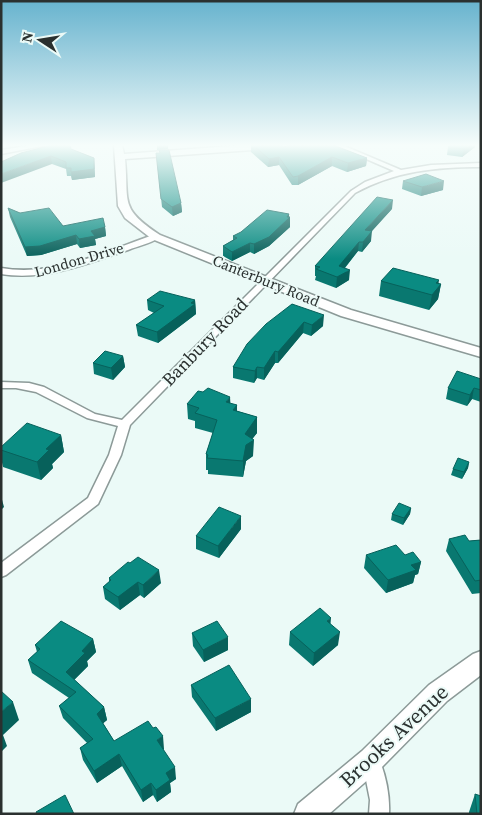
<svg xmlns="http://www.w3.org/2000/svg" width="482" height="815" font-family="'Source Serif 4',serif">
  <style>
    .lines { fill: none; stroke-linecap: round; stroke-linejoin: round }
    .street-casing { stroke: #8c9a98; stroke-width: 3 }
    .secondary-casing { stroke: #8c9a98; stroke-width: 3 }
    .street { fill: #fff; fill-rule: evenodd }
    .secondary { fill: #fff; fill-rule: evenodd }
    .wall { fill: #097870 }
    .shaded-wall { fill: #07615b }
    .building { fill: #0a8b82; stroke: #07615b }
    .labels { text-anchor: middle; stroke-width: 4; stroke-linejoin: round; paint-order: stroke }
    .far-street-label { font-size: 15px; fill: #2a302f; stroke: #ebfaf7 }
    .street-label { font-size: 18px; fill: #2a302f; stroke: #ebfaf7 }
    .near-street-label { font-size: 21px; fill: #2a302f; stroke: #ebfaf7 }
  </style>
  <rect width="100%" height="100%" fill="#ebfaf7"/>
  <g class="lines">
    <defs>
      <path id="street" d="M32,145H47L1,154V150Z
        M334,145H342L401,170L431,165L481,163V167C436,167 395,171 355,193L130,425L121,455L98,504L6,575L1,577V563L88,498L109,455L118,426L87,418L36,392L16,388H1V382L29,383L44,387L95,414L122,420L351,191L365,182L394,171Z
        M153,235L160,237C152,243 138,246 128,250C87,264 45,281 1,274V268C54,277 104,252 153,235Z
        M371,751L377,754C385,772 390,794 389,814H369L370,800L362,760L365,754Z"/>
      <path id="secondary" d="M114,145H122L124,154L245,145H285L281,148L125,159C129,203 119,208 160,235L351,310L481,348V357L341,316L152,239L125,218L118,206Z
        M481,651V675L447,701L380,769L329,814H294L298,804L362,751L429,685L473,654Z"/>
    </defs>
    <use href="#street" class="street-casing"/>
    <use href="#secondary" class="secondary-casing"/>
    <use href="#street" class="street"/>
    <use href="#secondary" class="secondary"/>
  </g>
  <path class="wall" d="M251,145H282L283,147L367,158L366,166L347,172L332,166L298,185H292L279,165L268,167L251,152Z
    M448,147H475L462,157L447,155Z
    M71,149L94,158L95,177L72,180L71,176H67L66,169L52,164L1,162Z
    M159,150L181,203L182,212L173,216L162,207L157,161L160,153Z
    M403,181L443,190L421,196L402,189Z
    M8,208L20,213L63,226L105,227L106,236L95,239L96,245L80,248L77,244L41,255L27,256L10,217Z
    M392,209L371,231V241L362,252L358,251L345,268L349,280L336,288L315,280L316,276H315V266Z
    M289,217L290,227L269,246L254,254L250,252L232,261L223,256V246L233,240V236Z
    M381,281L441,284L438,299L429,310L379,296Z
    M147,300H195L196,314L158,343L138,336L136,325L154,313L148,310Z
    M292,304L323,326L311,336L303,333L278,363H275L264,380L257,378L254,383L233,378V367Z
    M123,356L125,367L113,380L94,374L93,363Z
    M481,379V402L472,399L467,406L446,399L448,388Z
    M187,404H231L237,405V411L257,417V433L252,439L253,456L246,461L243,477L208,474V470H206V454L213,433L195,428V421L188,419Z
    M61,435L64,452L52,464L53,468L41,480L3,467L1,458V447Z
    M469,462L468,468L462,479L451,475L453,469Z
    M411,508L410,514L403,525L391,520L392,514Z
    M241,529L219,558L196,549V536Z
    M449,539L469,541L481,540V593L472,594L446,551Z
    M366,555H405L421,562L418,574L415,575L413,583L386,593L364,568Z
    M109,578L161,583L144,598L140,595L120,610L105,599L103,587L109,582Z
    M330,624L338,645L313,666L289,645L290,632Z
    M192,633L228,650L204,662L193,646Z
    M93,639L96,652L87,661L88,666L74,680L104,707L107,720L103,723L114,741L164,749H163L176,779L170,783L171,792L157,802L153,795L143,802L122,766L97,783L83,760L80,748L87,743L63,718L59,706L69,698L32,673L28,660L37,652L35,645Z
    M191,685L251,712L216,731L192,697Z
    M475,794L481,814H469V812Z"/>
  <path class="shaded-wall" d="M157,145H168V149L157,150Z
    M469,145H475V147L462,157L464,149Z
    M51,156L52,164L1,183V174Z
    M279,157V165L268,167L269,159Z
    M332,157V166L298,185V176Z
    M94,158L95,177L72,180L71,172Z
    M367,158L366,166L347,172L348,163Z
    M444,181L443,190L421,196L422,187Z
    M393,200L392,209L364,240L365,230Z
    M181,203L182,212L173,216L172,207Z
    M289,214V218L290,217V227L269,246L254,254V244Z
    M105,227L106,236L95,239L96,245L80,248L79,239L91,231Z
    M372,231L371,241L362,252L363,242Z
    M76,235L77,244L41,255L27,256L25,247Z
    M359,242L358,251L338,276L339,266Z
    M250,243V252L232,261V252Z
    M350,270L349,280L336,288L337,277Z
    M439,280L438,287L441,284L438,299L429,310L432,295L436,283Z
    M195,300L196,314L158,343L157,332Z
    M324,315L323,326L311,336L312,325Z
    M304,322L303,333L278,363V352Z
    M275,351V363L264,380V368Z
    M123,356L125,367L113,380L111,368Z
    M257,367V378L254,383L255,371Z
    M474,388L472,399L467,406L470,395Z
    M230,397L231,412L226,402Z
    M237,405V421L233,410Z
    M257,417V433L250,442L254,440L253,456L246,461L243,477V461L245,434Z
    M61,435L64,452L52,464L53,468L41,480L37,462L46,449Z
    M469,462L468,468L462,479L464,472Z
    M1,496L4,507L1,510Z
    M411,508L410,514L403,525L404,518Z
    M241,516V529L219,558L218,546Z
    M421,562L418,574L415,575L413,583L386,593L388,580L411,565Z
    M159,570L161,583L144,598L143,585Z
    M138,582L140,595L120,610L118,597Z
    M331,618L330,630L327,621Z
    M340,632L338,645L313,666L314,653Z
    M228,637V650L204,662L203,650Z
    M93,639L96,652L87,661L88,666L69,685L66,672L82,651Z
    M251,699V712L216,731L215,718Z
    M13,702L19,720L3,735L7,746L1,752V712Z
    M104,707L107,720L99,727L97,714Z
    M163,736L164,749L158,752L157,740Z
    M119,754L122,766L97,783L94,771Z
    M175,767L176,779L170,783L171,792L157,802L156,790L166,773Z
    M151,783L153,795L143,802L141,790Z"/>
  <path class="building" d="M52,145H70L71,149L94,158V169L71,172V168H66V162L51,156L1,174V162L21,153Z
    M253,145H282L283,147L292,145H333L367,158L348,163L332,157L298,176L293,177L279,157L269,159Z
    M451,145H469L464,149L448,147Z
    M159,150H169L181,203L172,207L161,199L156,153H160Z
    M426,174L444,181L422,187L403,181Z
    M377,197L393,200L365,230L372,231L363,242H359L339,266L350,270L337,277L316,269L320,267L315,266Z
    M8,208L20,213L49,208L63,226L103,218L105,227L91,231L95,236L79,239L76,235L40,246L25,247Z
    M267,210L289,214L287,217H290L269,237L254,244L250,243L232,252L223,246L237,238L233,236L241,232Z
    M393,268L439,280L436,283L441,284L432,295L381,281Z
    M160,291L195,300L191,303L195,304L157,332L136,325L164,306L147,300Z
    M292,304L324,315L312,325L304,322L278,352L275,351L264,368L257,367L255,371L233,367L247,344L266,324Z
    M105,351L123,356L111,368L93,363Z
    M457,371L481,379V390L474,388L470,395L448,388Z
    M208,388L230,397L226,402L237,405L233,410L257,417L245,434L254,440L246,445L243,461L207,458L208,455L206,454L217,420L195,413L199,408L187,404L198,391L203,392Z
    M27,423L61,435L46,449L49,450L37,462L1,450V447Z
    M458,458L469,462L464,472L453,469Z
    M399,503L411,508L404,518L392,514Z
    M219,507L241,516L218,546L196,536Z
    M465,535L469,541L481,540V580L475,581L449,539Z
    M396,545L405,555L413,552L421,562L411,565L416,570L388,580L366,555Z
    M138,557L159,570L143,585L138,582L118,597L103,587L111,580L109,578L128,562L130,563Z
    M320,608L331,618L327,621L340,632L314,653L290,632Z
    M61,621L93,639L82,651L85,653L66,672L104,707L97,714L114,741L148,721L153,728L156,727L163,736L157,740L175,767L166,773L170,780L156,790L151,783L141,790L119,754L94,771L80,748L93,739L59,706L76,692L28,660L40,649L35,645Z
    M217,621L228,637L203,650L192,633Z
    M229,665L251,699L215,718L191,685Z
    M1,691L13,702L1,712Z
    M475,794L481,796V814H477Z
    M65,795L74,814H37L36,812Z"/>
  <linearGradient id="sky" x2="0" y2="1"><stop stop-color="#67b3ce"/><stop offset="0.56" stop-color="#f6fdfb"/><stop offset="1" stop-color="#f6fdfb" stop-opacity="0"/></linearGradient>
  <rect width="482" height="259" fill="url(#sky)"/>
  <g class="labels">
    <g class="far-street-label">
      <text transform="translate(79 260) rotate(-16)" y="5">London Drive</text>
      <text transform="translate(266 281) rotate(22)" y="5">Canterbury Road</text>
    </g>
    <g class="street-label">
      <text transform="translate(205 342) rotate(-46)" y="6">Banbury Road</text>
    </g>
    <g class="near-street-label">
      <text transform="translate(394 736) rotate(-43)" y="7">Brooks Avenue</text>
    </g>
  </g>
  <rect width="482" height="815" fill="none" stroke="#2a302f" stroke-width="5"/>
  <g transform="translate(40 40) rotate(282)" stroke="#ebfaf7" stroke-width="4" paint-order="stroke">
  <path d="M0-4L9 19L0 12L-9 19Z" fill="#2a302f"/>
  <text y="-8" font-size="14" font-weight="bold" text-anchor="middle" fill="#2a302f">N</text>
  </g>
</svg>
